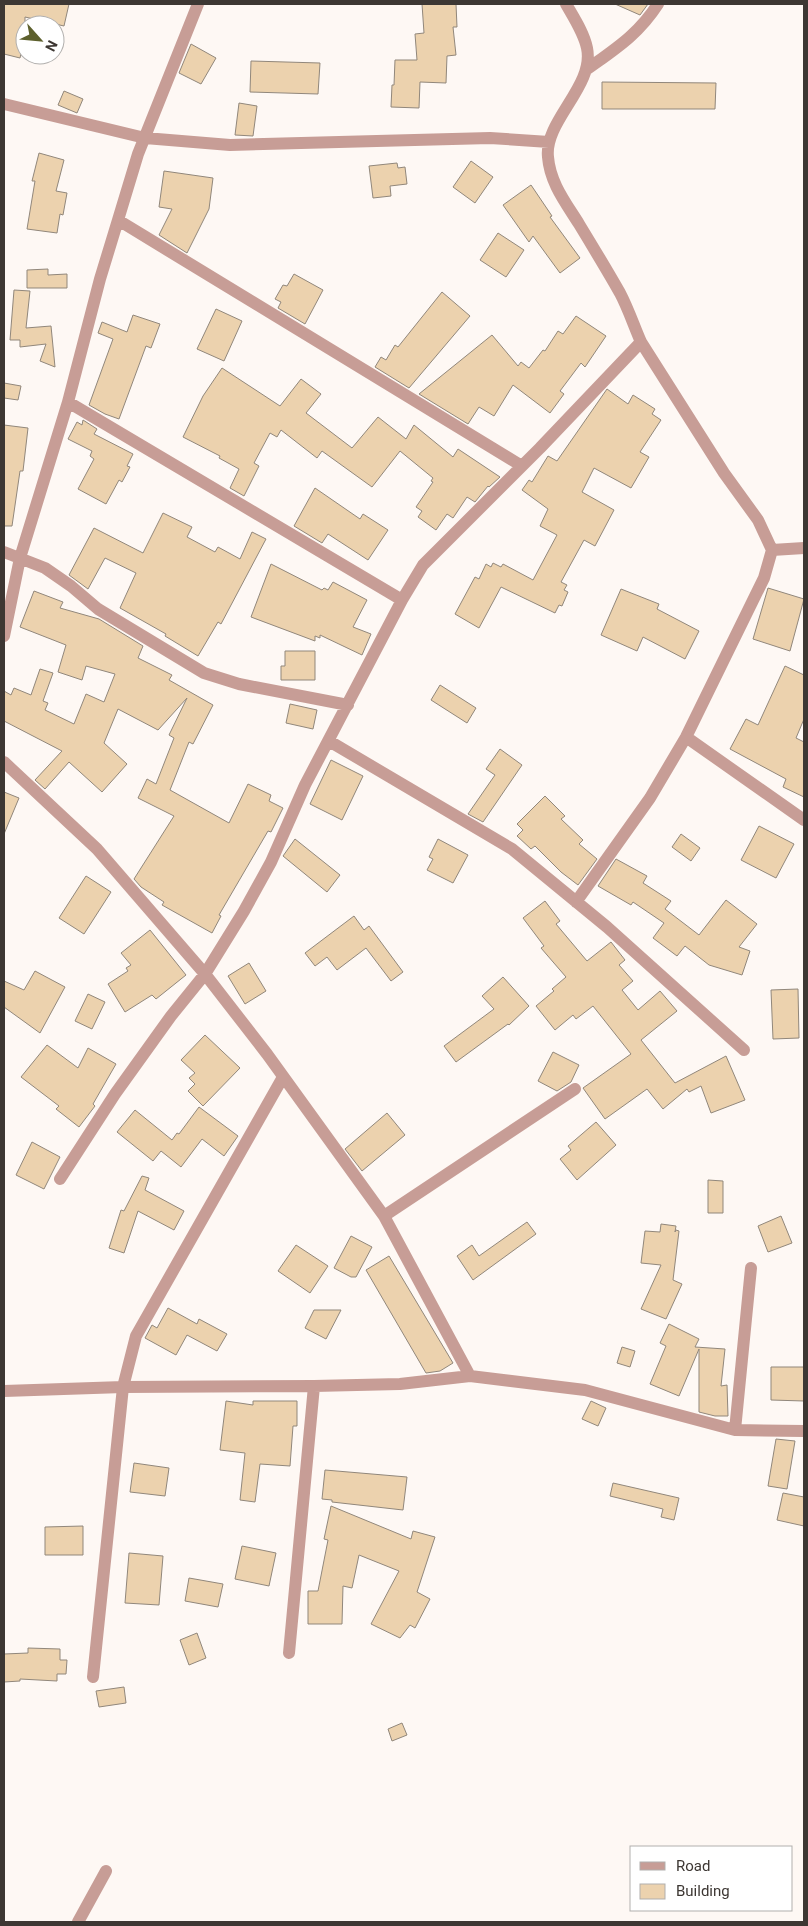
<svg xmlns="http://www.w3.org/2000/svg" width="808" height="1926" font-family="Roboto,sans-serif">
  <style>
    .building { fill: #ecd2ae; stroke: #91877b }
    .lines { fill: none; stroke-linecap: round; stroke-linejoin: round }
    .street { stroke: #c79d96; stroke-width: 12 }
  </style>
  <rect width="100%" height="100%" fill="#fef8f4"/>
  <path class="building" d="M4,4H69L64,26L25,17V36L20,58L4,54Z
    M422,4H456L457,27H453L456,55L447,56L446,83L420,82L419,108L391,107L392,85H394L395,60H417L415,34L424,33Z
    M615,4H648L640,15Z
    M191,44L216,58L201,84L179,73Z
    M251,61L320,63L318,94L250,92Z
    M602,82L716,83L715,109H602Z
    M64,91L83,99L77,113L58,105Z
    M239,103L257,106L253,136L235,135Z
    M39,153L64,160L56,191L67,193L63,215L60,214L57,233L27,229L35,181H32Z
    M471,161L493,177L475,203L453,187Z
    M397,163L398,168L405,167L407,184L390,186L391,196L373,198L369,166Z
    M164,171L213,178L209,209L187,253L159,235L172,209L159,207Z
    M531,185L552,216L550,217L580,258L560,273L533,236L529,242L503,205Z
    M498,233L524,250L506,277L480,260Z
    M48,269V275L67,274V288H27V270Z
    M294,274L323,290L305,324L278,308L281,302L275,299L283,285L287,286Z
    M14,290L30,291L26,328L51,326L55,367L40,361L46,344L20,347V340H10Z
    M442,292L470,316L409,388L375,367L381,357L386,360L395,345L398,347Z
    M216,309L242,321L224,361L197,349Z
    M133,315L160,324L151,348L146,346L119,419L105,414L89,405L113,339L98,333L102,322L127,332Z
    M576,316L606,336L585,367L581,363L560,391L564,394L550,413L513,385L494,416L479,407L468,424L419,394L492,335L518,366L521,362L529,368L543,350L545,351L558,331L563,334Z
    M222,368L280,406L301,379L321,394L306,413L352,448L378,417L406,439L414,425L453,457L458,449L500,477L489,487L488,486L475,502L467,497L453,518L447,514L436,530L418,517L422,511L416,507L433,482L431,481L433,478L400,451L372,487L322,451L317,458L281,430L277,437L270,433L254,463L259,466L244,496L230,488L239,469L219,458L220,456L183,437L203,396Z
    M4,383L21,386L18,400L4,398Z
    M607,389L628,404L633,395L655,409L652,414L661,420L640,452L649,457L631,488L594,468L582,492L614,510L595,546L584,540L561,582L567,585L564,590L568,592L562,606L559,605L555,613L501,587L479,628L455,614L475,577L479,579L486,564L491,567L493,563L501,567L503,564L533,580L557,535L540,526L548,509L522,490L529,480L532,482L548,456L557,461Z
    M83,420L97,429L94,434L133,454L127,466L130,467L122,482L119,480L106,504L78,489L94,459L90,456L92,451L68,439L77,422L82,425Z
    M4,425L28,428L23,471H20L12,526H4Z
    M315,488L360,519L363,514L388,530L368,560L328,534L322,543L294,526Z
    M163,513L192,527L187,537L215,552L218,547L240,559L252,532L266,539L221,624L218,622L198,656L165,636L166,634L120,608L136,573L105,558L88,589L69,575L94,528L143,553Z
    M271,564L322,590L324,588L328,590L333,582L367,600L353,627L371,634L362,655L320,635V638L315,636V641L251,617Z
    M768,588L804,599L790,651L753,639Z
    M621,589L659,604L657,609L699,631L685,659L643,637L637,651L601,635Z
    M34,591L63,602L60,608L99,619L143,646L138,658L172,675L169,680L213,705L193,744L189,742L170,790L229,823L248,784L271,795L269,801L283,808L271,832L268,831L219,915L221,916L212,933L162,905L164,902L141,887L134,879L174,816L138,798L147,779L156,784L174,738L169,735L187,698L158,730L118,709L104,743L127,764L102,792L69,762L45,789L35,780L62,751L4,721V691L11,695L14,688L31,695L40,669L53,673L43,701L48,703L45,710L74,724L86,694L104,702L115,674L86,666L82,680L58,672L66,645L20,627Z
    M285,651H315V680H281V666H285Z
    M785,666L804,675V719L796,738L804,742V797L783,787L786,779L730,749L746,719L758,725Z
    M440,685L476,708L467,723L431,700Z
    M290,704L317,710L313,729L286,723Z
    M500,749L522,765L483,822L468,814L495,775L486,769Z
    M331,760L363,776L342,820L310,804Z
    M4,792L19,798L4,834Z
    M545,796L565,816L561,819L583,840L579,844L597,859L578,885L561,872L535,846L531,849L517,836L523,830L517,824Z
    M759,826L794,844L776,878L741,860Z
    M681,834L700,848L691,861L672,847Z
    M295,839L340,875L327,892L283,856Z
    M438,839L468,855L453,883L427,870L433,859L429,857Z
    M616,859L647,876L643,883L671,901L665,909L699,935L726,900L757,924L739,947L750,951L742,975L709,965L685,946L677,956L653,938L664,923L633,902L631,905L598,886Z
    M86,876L111,892L84,934L59,918Z
    M545,901L560,921L556,924L587,961L611,942L625,960L619,965L633,981L622,990L638,1010L660,991L677,1011L641,1040L675,1083L726,1056L745,1100L711,1113L701,1086L689,1092L687,1089L663,1109L647,1089L605,1119L583,1088L631,1054L593,1006L576,1019L573,1015L555,1030L536,1006L554,991L552,989L566,977L541,948L544,946L523,918Z
    M354,916L364,930L369,926L403,972L391,981L366,948L337,970L327,957L315,966L305,953Z
    M150,930L186,975L156,999L152,995L125,1012L108,984L128,971L126,968L131,965L121,953Z
    M249,963L266,991L245,1004L228,976Z
    M35,971L65,987L40,1033L4,1007V981L24,990Z
    M503,977L529,1006L509,1025L508,1024L456,1062L444,1046L494,1009L482,996Z
    M798,989L799,1038L773,1039L771,990Z
    M88,994L105,1002L92,1029L75,1021Z
    M205,1035L240,1068L203,1106L188,1091L195,1084L189,1078L195,1073L181,1060Z
    M47,1045L78,1068L88,1048L116,1064L93,1104L95,1106L79,1127L56,1109L59,1106L21,1077Z
    M553,1052L579,1065L571,1082L557,1091L538,1081Z
    M199,1107L238,1136L224,1156L202,1139L181,1167L161,1151L153,1161L117,1132L135,1110L172,1140L177,1133L179,1134Z
    M387,1113L405,1135L362,1171L345,1149Z
    M596,1122L616,1145L577,1180L560,1159L571,1150L568,1146Z
    M32,1142L60,1157L44,1189L16,1175Z
    M142,1176L149,1178L145,1190L184,1211L174,1230L138,1211L124,1253L109,1248L121,1210L124,1211Z
    M708,1180L723,1181V1213H708Z
    M781,1216L792,1243L768,1252L758,1226Z
    M527,1222L536,1234L473,1280L457,1256L472,1245L479,1256Z
    M661,1224L676,1226L675,1232L676,1230L679,1231L673,1280L682,1284L666,1319L641,1309L661,1265L641,1263L645,1231L660,1232Z
    M351,1236L372,1247L356,1277H351L334,1268Z
    M296,1245L328,1266L310,1293L278,1271Z
    M389,1256L453,1363L440,1371L426,1373L366,1270Z
    M168,1308L197,1324L199,1319L227,1334L217,1351L187,1335L176,1355L145,1338L152,1325L157,1328Z
    M314,1310H341L326,1339L305,1328Z
    M669,1324L699,1339L695,1347L725,1349L721,1386L727,1385L728,1416H715L699,1412V1349L679,1396L650,1384L666,1346L660,1343Z
    M622,1347L635,1351L630,1367L617,1363Z
    M771,1367H804V1401L771,1400Z
    M226,1401L253,1405V1401H297V1426H293L290,1466L260,1464L255,1502L240,1500L245,1453L220,1450Z
    M591,1401L606,1408L598,1426L582,1419Z
    M776,1439L795,1441L787,1489L768,1486Z
    M134,1463L169,1468L165,1496L130,1492Z
    M325,1470L407,1477L403,1510L332,1502V1500L322,1499Z
    M613,1483L679,1498L674,1520L661,1517L663,1509L610,1496Z
    M783,1493L804,1497V1526L777,1520Z
    M331,1506L411,1539L413,1531L435,1537L417,1592L430,1599L415,1628L410,1625L400,1638L371,1624L399,1571L359,1555L352,1588L343,1586L342,1624H308V1591H318L328,1540L324,1539Z
    M83,1526V1555H45V1527Z
    M242,1546L276,1553L269,1586L235,1579Z
    M129,1553L163,1556L159,1605L125,1603Z
    M189,1578L223,1584L218,1607L185,1601Z
    M197,1633L206,1658L189,1665L180,1640Z
    M28,1648L60,1649V1660H67L66,1674H57V1681L20,1679V1681L4,1682V1654L28,1653Z
    M124,1687L126,1703L99,1707L96,1691Z
    M402,1723L407,1735L392,1741L388,1729Z"/>
  <g class="lines">
    <path class="street" d="M586,70C615,49 638,35 658,4
      M4,104L145,138L230,145L490,138L549,142
      M118,220L522,466
      M641,342L724,473L758,520L772,550L804,548
      M68,402L402,600
      M4,552L45,568L71,586L98,609L204,673L239,684L348,705
      M4,636L20,558L68,402L100,279L118,220L138,154L198,4
      M686,737L804,820
      M329,741L512,849L607,927L744,1050
      M4,762L97,849L205,974L267,1054L384,1216L470,1376L400,1384L314,1386L123,1387L4,1391
      M576,902L650,798L686,737L764,578L772,550
      M60,1179L115,1094L171,1016L205,974L244,911L271,862L305,785L402,600L423,565L540,448L641,342C634,326 628,308 620,293C607,270 593,247 579,224C566,203 550,183 548,157C544,121 595,86 587,48C584,33 574,18 566,4
      M384,1216L575,1089
      M470,1376L585,1390L735,1430L804,1431
      M735,1430L751,1268
      M289,1653L314,1386
      M93,1677L123,1387L136,1336L283,1077
      M78,1922L106,1871"/>
  </g>
  <rect width="808" height="1926" fill="none" stroke="#3d3733" stroke-width="10"/>
  <rect x="630" y="1846" width="162" height="65" fill="#ffffff" stroke="#b1afad"/>
  <rect x="640" y="1862" width="25" height="8" fill="#c79d96" stroke="#b1afad"/>
  <text x="676" y="1871" font-size="15" fill="#3d3733">Road</text>
  <rect x="640" y="1884" width="25" height="15" fill="#ecd2ae" stroke="#b1afad"/>
  <text x="676" y="1896" font-size="15" fill="#3d3733">Building</text>
  <g transform="translate(40 40) rotate(117)"><circle r="24" fill="#ffffff" stroke="#b1afad"/>
  <path d="M0-4L9 19L0 12L-9 19Z" fill="#5d602d"/>
  <text y="-8" font-size="14" font-weight="bold" text-anchor="middle" fill="#3d3733">N</text>
  </g>
</svg>
